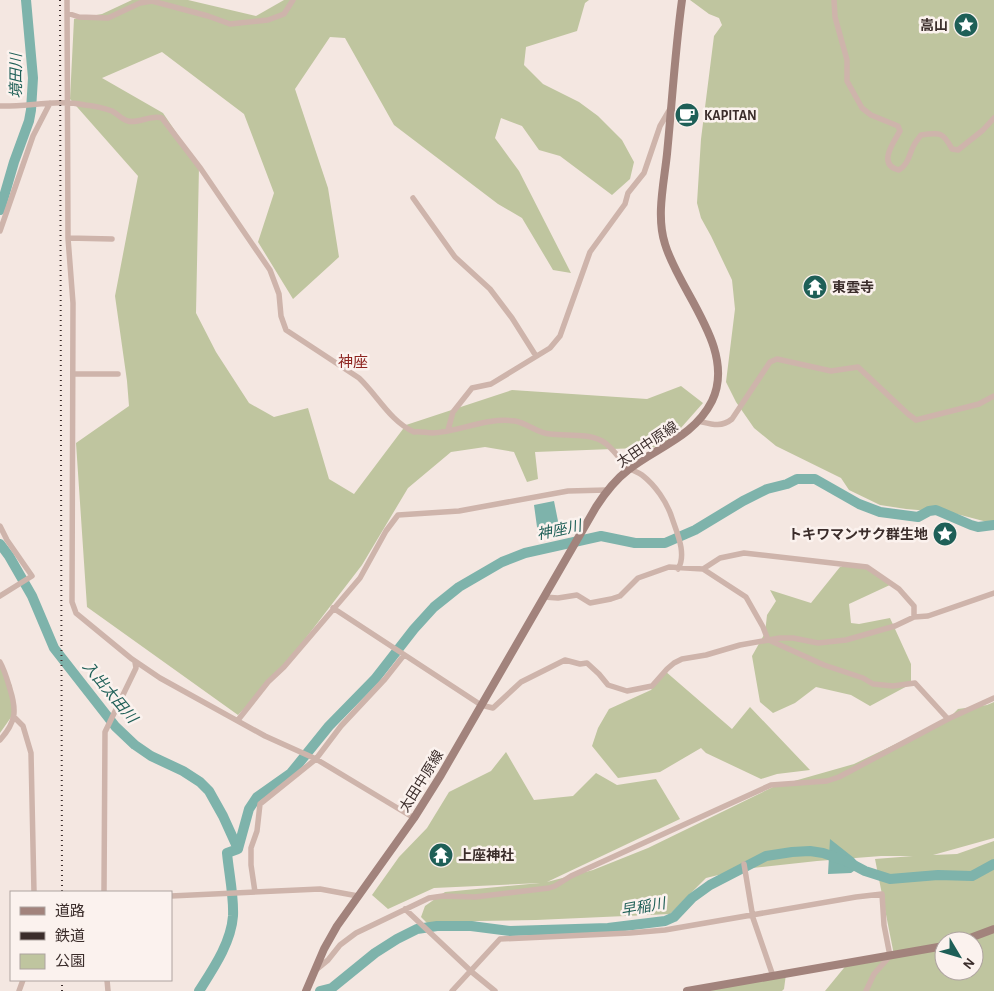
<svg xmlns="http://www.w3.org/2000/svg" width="994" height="991" font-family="'Alegreya Sans','Noto Sans JP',sans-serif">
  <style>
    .green { fill: #bfc59f; fill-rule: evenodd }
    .water { fill: #7eb3ab }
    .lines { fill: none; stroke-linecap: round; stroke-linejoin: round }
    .river { stroke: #7eb3ab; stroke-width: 10 }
    .street { stroke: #ceb4ab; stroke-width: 5.5 }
    .secondary { stroke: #a2837c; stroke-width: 8 }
    .rail { stroke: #3b2d2b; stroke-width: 2; stroke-dasharray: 1 4; stroke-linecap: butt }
    .labels { text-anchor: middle; stroke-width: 5; stroke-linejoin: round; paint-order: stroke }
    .poi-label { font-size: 14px; font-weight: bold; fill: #3b2d2b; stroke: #fbf2ee; text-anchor: start }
    .street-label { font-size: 14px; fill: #3b2d2b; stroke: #fbf2ee }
    .water-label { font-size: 15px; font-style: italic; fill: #1e5f57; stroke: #fbf2ee }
    .neighbourhood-label { font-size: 15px; fill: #8e2520; stroke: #fbf2ee }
  </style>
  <rect width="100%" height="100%" fill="#f4e7e1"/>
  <path class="green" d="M132,0H188L256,16L284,0H589L585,3L577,31L526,47L524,65L543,84L579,102L598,116L622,140L634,162L630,179L612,195L560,156L539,150L522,126L501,118L495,138L519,171L571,273L553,270L522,218L498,204L394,125L345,38L330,37L295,89L328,188L339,257L293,299L258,242L274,193L244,114L162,52L102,78L163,113L199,166L196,313L216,352L249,403L274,417L308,408L329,479L354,494L406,425L512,390L647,399L681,386L703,403L664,447L535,452L538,479L527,482L514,452L485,447L451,452L408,488L362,565L282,669L238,715L87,607L76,443L129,406L127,381L115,296L138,176L70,99L74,19L102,14Z
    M690,0H994V521L991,523L953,513L906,509L880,505L849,490L841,478L776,446L754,428L736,402L726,382L735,309L732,280L711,236L701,218L697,203L701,139L714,36L722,25L719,18L709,14Z
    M840,567H867L892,584L849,604L851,623L859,624L890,618L911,664V684L870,706L851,695L816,687L795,703L773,713L760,702L752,656L765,633L767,615L776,601L770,590L811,603Z
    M0,664L12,686L14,713L0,733Z
    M665,671L732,729L750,707L810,770L777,774L761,779L706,753L701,748L660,772L618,778L592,746L598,728L609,709L651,690Z
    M994,702V838L933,855L957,854L994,841V991H825L848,963L894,955L875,859L913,856H881L817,861L743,869L706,878L670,914L536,920L477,921L433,929L421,917L425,906L445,892L540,883L434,888L388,909L372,895L399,857L427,828L449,792L491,771L506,752L534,800L573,796L596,773L617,785L656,779L680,819L547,882L593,870L648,848L773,787L854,764L948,719L958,709L987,705ZM944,941H974V971H944Z
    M786,974L784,989L782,991H703Z"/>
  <path class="water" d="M554,501L560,531L538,534L534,505Z
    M830,839L854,858L861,866L851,873L828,874Z"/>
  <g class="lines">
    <path class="river" d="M0,210L14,162L29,121L31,110L33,78L26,0
      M0,544L9,556L32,596L54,648L115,726L135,745L151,756L183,771L200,782L209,791L223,816L238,849
      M238,849L249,809L257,797L291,773L329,726L375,679L414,629L434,607L459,587L502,562L525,553L601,536L635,543H665L695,530L743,501L767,489L787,484L797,479H815L859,504L880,512L918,517L929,511L936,510L971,525L978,527L994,525
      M199,991C213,969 231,943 233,916C234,896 229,874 227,853L238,849
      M320,991L332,988L375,953L397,939L417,929L437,926H471L510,931L608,928L665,921L674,917L692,898L710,885L766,856L792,852L810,851L823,853L846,861L865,871L890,879L938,875L972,876L994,864"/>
    <path class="street" d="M67,0L68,238L73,303L72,602L76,613L132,659L160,678L265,736L316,759L414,818
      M834,0L835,17L847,60V81L862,108L871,115L898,126L900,131C893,143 877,165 899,170C909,164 909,154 914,145C916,141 919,138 921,135C940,132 943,132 952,149L958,150L983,130L994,118
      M67,13L79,17L108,18L140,3L152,1L208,16L230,24L268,20L284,14L293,0
      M0,106C28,107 57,99 85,105C94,106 104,108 112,111C118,114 122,120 128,121C139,124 152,114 162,118L201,169L270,270L279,294L281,316L286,330L359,378C378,396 390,421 414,432C421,431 426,433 433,433C459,432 486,417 515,421C527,423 537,433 550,434C567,436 587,433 602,441C613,447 619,460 629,468C633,471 638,472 642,475C655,485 667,502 672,518C677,533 687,554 678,569
      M413,198L455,257L490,289L512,318L536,356
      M0,231L33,136L50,103
      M68,238L112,239
      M73,374H118
      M698,421C711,424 721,428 732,419L770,362L777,359L831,371L858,367L908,414L916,420L979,404L994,396
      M448,430L453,412L472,388L491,384L550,348L560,336L590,252L625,204L628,193L644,173L660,126L670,109
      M0,526L7,540L32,576L0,596
      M703,569L746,597L763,627L768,640
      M544,597L558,598L577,595L590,603L611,599L620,596L638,578L669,567L703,569L720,558L744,553L867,567L899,589L914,606V617
      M333,608L481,705L493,708L521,682L565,660L580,664L587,663L599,674L608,685L627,691L652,686L667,669L674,663L682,659L706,655L740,645L780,638H793L818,643L846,640L895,626L914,617L928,616L994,593
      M771,641L824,665L863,678L873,684L893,686L915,683L948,719
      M0,662C5,671 7,679 10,689C17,711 16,722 0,740
      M15,718L23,726L31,753L34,892
      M238,720L268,682L284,667L360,578L386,531L398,515L459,511L568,491L607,490
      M744,864L753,918L773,976
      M104,892L105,732L136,668L135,662
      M255,892L251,865V848L257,831L260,804L316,759L341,726L385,679L404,655
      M171,896L320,889L358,896
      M405,909L473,973L495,991
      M317,969L328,960L340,945L356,933L429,898L443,896L475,897L549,888L555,886L571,876L771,785L827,781L839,777L948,719L994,698
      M107,980L108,991
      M19,991L23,980
      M452,991L500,939L630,933L665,930L856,897L882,894L884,925L890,956L874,974L866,991"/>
    <path class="secondary" d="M962,941L994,929
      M306,991L324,949L337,926L414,818L441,775L596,507C605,493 615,480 628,470C657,447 694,437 712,401C737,349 679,292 665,244C656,216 664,183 667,154C672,103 675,51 682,0
      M687,991L944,946"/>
    <path class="rail" d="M60,0L62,892
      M62,980V991"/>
  </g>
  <defs>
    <symbol id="sight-disc" viewBox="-11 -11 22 22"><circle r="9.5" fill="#1e5f57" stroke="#fbf2ee"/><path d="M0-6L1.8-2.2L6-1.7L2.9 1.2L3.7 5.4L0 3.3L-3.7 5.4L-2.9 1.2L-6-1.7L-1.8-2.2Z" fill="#fff"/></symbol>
    <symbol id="cafe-disc" viewBox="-11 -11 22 22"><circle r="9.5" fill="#1e5f57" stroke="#fbf2ee"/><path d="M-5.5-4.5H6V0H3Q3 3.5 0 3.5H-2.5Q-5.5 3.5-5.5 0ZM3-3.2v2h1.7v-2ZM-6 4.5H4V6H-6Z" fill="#fff"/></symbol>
    <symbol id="temple-disc" viewBox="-11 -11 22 22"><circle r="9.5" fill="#1e5f57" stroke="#fbf2ee"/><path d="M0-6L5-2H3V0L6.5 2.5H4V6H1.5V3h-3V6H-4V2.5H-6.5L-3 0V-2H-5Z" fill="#fff"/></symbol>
  </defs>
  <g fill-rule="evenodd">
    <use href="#sight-disc" x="952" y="11" width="28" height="28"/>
    <use href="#cafe-disc" x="673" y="101" width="28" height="28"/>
    <use href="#temple-disc" x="801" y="273" width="28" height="28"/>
    <use href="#sight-disc" x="931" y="520" width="28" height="28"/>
    <use href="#temple-disc" x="427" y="841" width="28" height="28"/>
  </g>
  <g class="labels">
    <g class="poi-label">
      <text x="948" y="30" text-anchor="end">嵩山</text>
      <text x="704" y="120">KAPITAN</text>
      <text x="832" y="292">東雲寺</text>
      <text x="928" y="539" text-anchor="end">トキワマンサク群生地</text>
      <text x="458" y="860">上座神社</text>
    </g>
    <g class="street-label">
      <text transform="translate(647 444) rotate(-34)" y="5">太田中原線</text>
      <text transform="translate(421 781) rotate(-58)" y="5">太田中原線</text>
    </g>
    <g class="water-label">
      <text transform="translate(16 76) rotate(-90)" y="5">境田川</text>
      <text transform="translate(559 530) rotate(-12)" y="5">神座川</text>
      <text transform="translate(110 692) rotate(50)" y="5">入出太田川</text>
      <text transform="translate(643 907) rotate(-10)" y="5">早稲川</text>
    </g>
    <g class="neighbourhood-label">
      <text x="353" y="367">神座</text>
    </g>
  </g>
  <rect x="10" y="891" width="162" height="90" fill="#fbf2ee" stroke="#aea3a0"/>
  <rect x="20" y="907" width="25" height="8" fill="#a2837c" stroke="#aea3a0"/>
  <text x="55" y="916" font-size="15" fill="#3b2d2b">道路</text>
  <rect x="20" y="932" width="25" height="8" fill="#3b2d2b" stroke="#aea3a0"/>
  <text x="55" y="941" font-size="15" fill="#3b2d2b">鉄道</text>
  <rect x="20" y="954" width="25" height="15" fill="#bfc59f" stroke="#aea3a0"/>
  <text x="55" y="966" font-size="15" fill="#3b2d2b">公園</text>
  <g transform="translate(959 956) rotate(128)"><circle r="24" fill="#fbf2ee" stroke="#aea3a0"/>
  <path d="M0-4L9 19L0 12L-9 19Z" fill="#1e5f57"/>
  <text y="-8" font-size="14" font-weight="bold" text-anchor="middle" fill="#3b2d2b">N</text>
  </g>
</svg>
